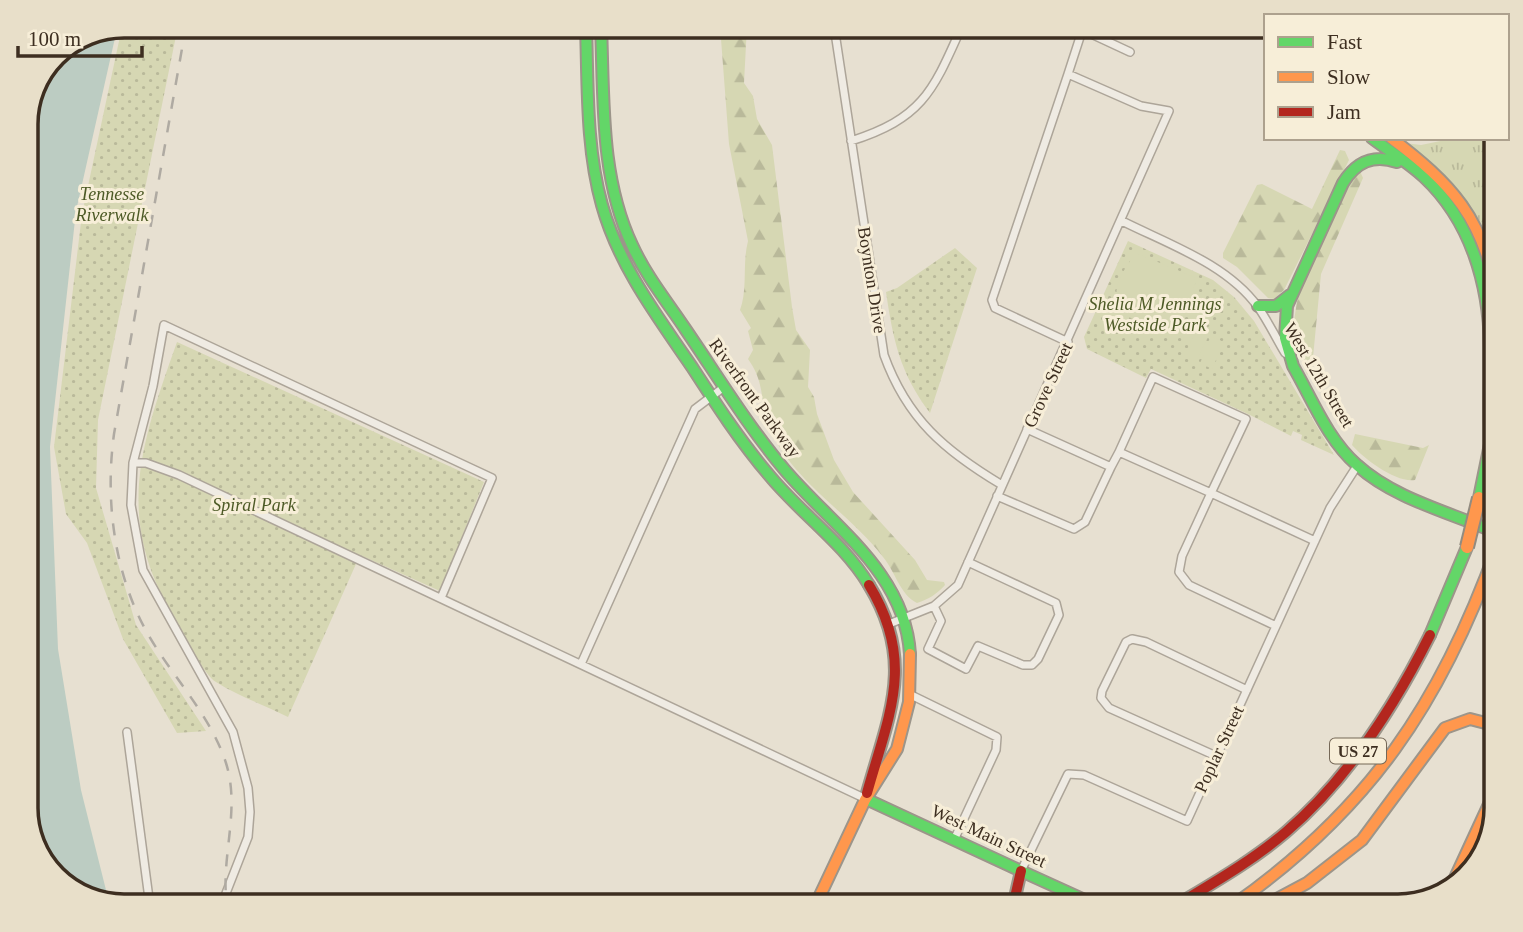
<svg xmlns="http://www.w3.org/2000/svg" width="1523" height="932" font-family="Georgia,serif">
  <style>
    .grass { fill: url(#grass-tufts) }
    .forest { fill: url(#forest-firs) }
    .park { fill: url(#park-dots) }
    .pitch { fill: #d6d7b3 }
    .water { fill: #bcccc2 }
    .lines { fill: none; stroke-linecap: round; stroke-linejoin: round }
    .street-casing { stroke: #ada599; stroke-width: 10 }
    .fast-casing { stroke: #9c958a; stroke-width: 14 }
    .slow-casing { stroke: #9c958a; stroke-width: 14 }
    .jam-casing { stroke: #9c958a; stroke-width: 14 }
    .street { stroke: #efebe3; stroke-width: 7 }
    .fast { stroke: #63d668; stroke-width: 10 }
    .slow { stroke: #ff974d; stroke-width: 10 }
    .jam { stroke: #b3261e; stroke-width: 10 }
    .rail { stroke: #afaaa2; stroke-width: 2.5; stroke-dasharray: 12 12; stroke-linecap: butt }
    .slow-bridge-casing { stroke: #928b80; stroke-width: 16; stroke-linecap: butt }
    .slow-bridge { stroke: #ff974d; stroke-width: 12 }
    .labels { text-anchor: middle; stroke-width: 6; stroke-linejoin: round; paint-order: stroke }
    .shield { fill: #f7eed8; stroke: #756857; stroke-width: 2 }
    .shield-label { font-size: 16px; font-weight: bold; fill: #3d2e20 }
    .park-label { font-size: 18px; font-style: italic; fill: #4d5a26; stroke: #f7eed8 }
    .street-label { font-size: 18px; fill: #3d2e20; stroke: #f7eed8 }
    .rim { fill: none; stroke: #3d2e20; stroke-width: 3.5 }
  </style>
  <defs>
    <pattern id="grass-tufts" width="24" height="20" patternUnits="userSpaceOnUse" patternTransform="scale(1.75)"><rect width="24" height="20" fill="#d6d7b3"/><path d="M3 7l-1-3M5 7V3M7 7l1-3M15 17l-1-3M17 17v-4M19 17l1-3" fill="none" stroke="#b9b99a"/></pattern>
    <pattern id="forest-firs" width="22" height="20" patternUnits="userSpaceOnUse" patternTransform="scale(1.75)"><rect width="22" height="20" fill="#d6d7b3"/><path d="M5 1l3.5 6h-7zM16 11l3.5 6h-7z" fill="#b9b99a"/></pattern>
    <pattern id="park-dots" width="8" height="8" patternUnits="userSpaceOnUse" patternTransform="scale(1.75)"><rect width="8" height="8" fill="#d6d7b3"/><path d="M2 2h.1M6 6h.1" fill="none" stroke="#b9b99a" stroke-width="1.8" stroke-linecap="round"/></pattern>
  </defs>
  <rect width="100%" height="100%" fill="#e7e0d1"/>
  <path class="grass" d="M1455,138H1491L1495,243L1491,244C1473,199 1441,173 1405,143L1421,145Z"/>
  <path class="forest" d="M720,26H747L744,83L753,96L757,119L772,145L792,307L796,330L810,350L808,387L814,397L817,414L834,460L853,492L915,560L927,580L944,582L945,585C937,594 929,599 917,603C900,595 895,571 883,557C849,513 798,485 772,434C758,406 768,387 748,359L753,350L748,331L751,328L740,310C748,289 742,264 748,241L729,144Z
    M1340,150L1345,151L1349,160L1284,290L1274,299L1268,298L1237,267L1223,258V253L1257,185L1262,184L1312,209Z
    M1360,171L1363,178L1321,274L1312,368L1307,375L1294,321L1300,282L1354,172Z
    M1355,434L1423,448L1429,445L1415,480C1396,483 1364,459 1352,445Z"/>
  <path class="park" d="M178,26L98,420L96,488L136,625L206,731L177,733L123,639L87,543L66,514L54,447L82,214L122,27Z
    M1128,241L1213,280L1234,297L1254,321L1334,455L1301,440L1302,435L1293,431L1291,436L1248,414L1151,369L1146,378L1087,349L1084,337Z
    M955,248L977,268L930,413C900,373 893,340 886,292L897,288Z
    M177,342L484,482L440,591L360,555L288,717C264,705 238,696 216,682C204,675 189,642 181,629C113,523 138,452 177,342Z"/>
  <path class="pitch" d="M1136,253L1194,277L1196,283L1165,337C1118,315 1099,300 1136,253Z
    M1196,330L1209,335L1196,362L1184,356Z
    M1212,337L1224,342L1212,369L1200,363Z"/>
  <path class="water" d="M117,29L76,211L50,447L58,649L81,790L109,902L75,892L40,857L26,814V118L55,55Z"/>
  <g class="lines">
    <defs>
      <path id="street" d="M834,26L884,355C907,419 945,451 1002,485
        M1068,74L1081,34L1087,32L1130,52
        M851,141C923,118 933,91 962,26
        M1122,221C1168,244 1227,264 1258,307C1268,321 1276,338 1285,353
        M1153,377L1246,419L1211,493L1119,452Z
        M1027,429L1111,467L1119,452
        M133,463L131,505L143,570L233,732L248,788L250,812L248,837L221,906
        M997,496L1074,529L1085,522L1111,467
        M441,598L492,478L164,325L153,386L133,463H146L179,475L866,799
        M934,606L941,621L928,649L966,669L978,646L1023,665H1032L1038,659L1059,615L1056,603L968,562
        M889,624L934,606L958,585L1169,111L1141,106L1068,74L992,300L995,308L1068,342
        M1276,626L1189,585L1179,572L1182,556L1211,493L1315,541
        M581,664L695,409L724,387
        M909,694L997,737L996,750L954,840
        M127,732L150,906
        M1216,756L1109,708L1101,698L1102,691L1126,642L1132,639L1146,642L1247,690
        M1021,871L1068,774L1084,775L1187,821L1330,508L1357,466"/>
      <path id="fast" d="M586,26C588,86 586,148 602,205C619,266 657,316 692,367C716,404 740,441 769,475C800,513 844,543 869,585
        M601,26C604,100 600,177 632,245C646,276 668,303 686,330C718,377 748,426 784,469C832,526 905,572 910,654
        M1372,138C1389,151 1408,162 1424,177C1471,221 1489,284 1490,347C1491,380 1488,412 1491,444
        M1258,306H1276L1290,295
        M1293,366C1312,399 1328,440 1357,465C1394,499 1452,513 1497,533
        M1293,366L1285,338L1287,306L1343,183C1356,162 1373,154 1397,162
        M1479,498L1497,410
        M1430,635L1467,547
        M866,799L1021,871
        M1021,871L1098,906"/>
      <path id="slow" d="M1391,138C1452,184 1483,218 1497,295
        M1448,893L1497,787
        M815,906L865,800L897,749L909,702L910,654
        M1232,906C1369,810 1441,703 1497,547
        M1264,906L1307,883L1362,840L1445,728L1470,719L1497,726"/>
      <path id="jam" d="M867,793C889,714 916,662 869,585
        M1013,906L1021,871
        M1175,906C1213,883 1252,861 1286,832C1348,779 1394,707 1430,635"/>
    </defs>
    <use href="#street" class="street-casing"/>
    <use href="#fast" class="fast-casing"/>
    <use href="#slow" class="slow-casing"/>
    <use href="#jam" class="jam-casing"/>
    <use href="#street" class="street"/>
    <use href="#fast" class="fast"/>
    <use href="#slow" class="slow"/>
    <use href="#jam" class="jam"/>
    <path class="rail" d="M186,26L114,434C104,507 116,587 157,649C181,686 212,720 226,763C241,811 220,857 227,906"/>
    <defs>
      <path id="slow-bridge" d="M1467,547L1479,498"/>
    </defs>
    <use href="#slow-bridge" class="slow-bridge-casing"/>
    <use href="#slow-bridge" class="slow-bridge"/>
  </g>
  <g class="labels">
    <rect class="shield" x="1330" y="738.5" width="56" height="25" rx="5"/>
    <g class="shield-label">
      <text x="1358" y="757">US 27</text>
    </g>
    <g class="park-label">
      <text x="112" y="200">Tennesse<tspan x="112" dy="21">Riverwalk</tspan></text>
      <text x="1155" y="310">Shelia M Jennings<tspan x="1155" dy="21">Westside Park</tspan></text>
      <text x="254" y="511">Spiral Park</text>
    </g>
    <g class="street-label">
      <text transform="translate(872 280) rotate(81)" y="6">Boynton Drive</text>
      <text transform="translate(1319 375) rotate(59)" y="6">West 12th Street</text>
      <text transform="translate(1048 385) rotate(-65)" y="6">Grove Street</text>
      <text transform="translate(755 398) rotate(54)" y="6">Riverfront Parkway</text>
      <text transform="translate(1219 749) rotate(-65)" y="6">Poplar Street</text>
      <text transform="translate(989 836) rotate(25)" y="6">West Main Street</text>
    </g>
  </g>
  <path d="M0 0H1523V932H0ZM124 38H1398A86 86 0 0 1 1484 124V808A86 86 0 0 1 1398 894H124A86 86 0 0 1 38 808V124A86 86 0 0 1 124 38Z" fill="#e8dfc9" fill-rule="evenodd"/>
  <path class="rim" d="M124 38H1398A86 86 0 0 1 1484 124V808A86 86 0 0 1 1398 894H124A86 86 0 0 1 38 808V124A86 86 0 0 1 124 38Z"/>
  <rect x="1264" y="14" width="245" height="126" fill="#f7eed8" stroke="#ada18e" stroke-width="2"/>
  <rect x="1278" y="37" width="35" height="10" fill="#63d668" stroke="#ada18e" stroke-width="2"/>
  <text x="1327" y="49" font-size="21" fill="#3d2e20">Fast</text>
  <rect x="1278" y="72" width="35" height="10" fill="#ff974d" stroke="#ada18e" stroke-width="2"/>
  <text x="1327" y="84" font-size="21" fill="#3d2e20">Slow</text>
  <rect x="1278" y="107" width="35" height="10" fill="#b3261e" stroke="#ada18e" stroke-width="2"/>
  <text x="1327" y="119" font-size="21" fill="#3d2e20">Jam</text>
  <path d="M18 46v10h124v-10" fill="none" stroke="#3d2e20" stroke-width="3.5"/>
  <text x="28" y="46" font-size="21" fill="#3d2e20" stroke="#f7eed8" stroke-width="5" paint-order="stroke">100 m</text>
</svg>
